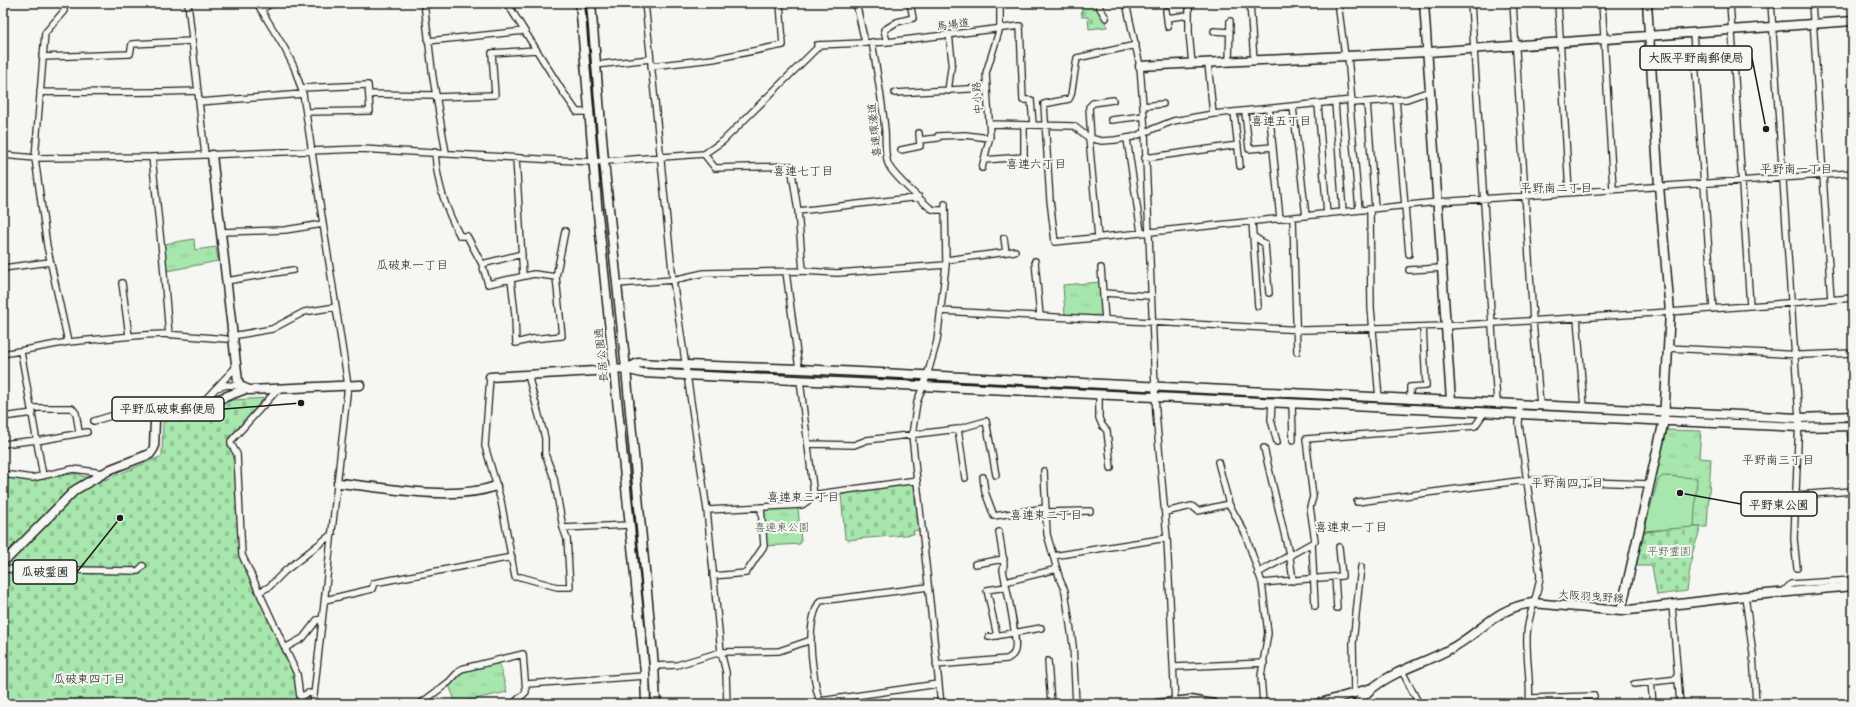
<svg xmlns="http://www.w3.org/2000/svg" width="1856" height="707" font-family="Mali,'Klee One',sans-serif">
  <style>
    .grass { fill: url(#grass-tufts); stroke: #628164 }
    .cemetery { fill: url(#cemetery-stones); stroke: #628164 }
    .garden { fill: #a7e6ad; stroke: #628164 }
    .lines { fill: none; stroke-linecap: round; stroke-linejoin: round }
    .street-casing { stroke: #1c1c1c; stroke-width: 8 }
    .secondary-casing { stroke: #1c1c1c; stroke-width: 11 }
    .street { stroke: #f6f6f2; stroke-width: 5.5 }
    .secondary { stroke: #f6f6f2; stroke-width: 8 }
    .labels { text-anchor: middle; stroke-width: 4; stroke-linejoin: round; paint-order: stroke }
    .street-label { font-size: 11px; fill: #1c1c1c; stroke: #f6f6f2 }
    .park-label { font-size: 11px; fill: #465948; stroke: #f6f6f2 }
    .neighbourhood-label { font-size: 12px; fill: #1c1c1c; stroke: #f6f6f2 }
    .leader { fill: none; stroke: #1c1c1c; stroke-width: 1.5 }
    .callout-dot { fill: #1c1c1c; stroke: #f6f6f2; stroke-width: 1.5 }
    .callout { fill: #f6f6f2; stroke: #1c1c1c; stroke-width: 1.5 }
    .callout-label { font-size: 12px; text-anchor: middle; font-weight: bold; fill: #1c1c1c }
  </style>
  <defs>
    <pattern id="grass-tufts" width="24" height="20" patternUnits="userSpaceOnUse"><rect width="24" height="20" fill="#a7e6ad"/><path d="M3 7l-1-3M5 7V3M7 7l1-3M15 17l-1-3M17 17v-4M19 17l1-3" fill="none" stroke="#8fc594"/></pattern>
    <pattern id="cemetery-stones" width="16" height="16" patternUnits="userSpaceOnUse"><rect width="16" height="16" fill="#a7e6ad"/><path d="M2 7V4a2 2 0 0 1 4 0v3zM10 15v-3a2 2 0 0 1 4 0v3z" fill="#8fc594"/></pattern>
  </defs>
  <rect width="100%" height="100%" fill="#f6f6f2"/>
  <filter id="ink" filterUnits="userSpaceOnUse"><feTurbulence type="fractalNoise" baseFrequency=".025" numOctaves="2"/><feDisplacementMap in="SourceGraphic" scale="8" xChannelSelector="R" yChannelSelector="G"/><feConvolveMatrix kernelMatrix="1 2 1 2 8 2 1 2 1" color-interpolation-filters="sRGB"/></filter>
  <g filter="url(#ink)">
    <path class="grass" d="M194,239L195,250L216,247L218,261L167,271L164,244Z
      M1101,282L1103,317L1065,315L1063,285Z
      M1669,430L1701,431L1699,458L1711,459L1707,527H1680L1641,533L1667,431Z
      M797,507L798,508L801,542L800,544L766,546L764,512L765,510Z
      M499,663L507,692L456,703L449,685L463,670Z"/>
    <path class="cemetery" d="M1098,3L1106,20L1107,27L1089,29L1088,17H1082L1081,4Z
      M267,398L228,443L234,456L240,555L294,674L298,698L308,695L311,697L310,704H3V478L32,480L79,473L81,476L105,480L162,456L163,423L166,417L171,414L199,413L232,400Z
      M912,484L915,487L919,530L913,531L914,534C891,537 870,537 848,540L845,538L841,494Z
      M1680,527H1701L1692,554L1687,591L1657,595L1652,566H1636L1641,533Z"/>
    <path class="garden" d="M1663,476L1697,478L1694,527L1644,531L1658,480Z"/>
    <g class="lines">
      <defs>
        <path id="street" d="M64,3V11L45,33L35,158L47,246L68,342
          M188,3L205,155
          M257,3L285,49L294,67L303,94L348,385L313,704
          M424,3L433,78L446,153
          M507,3L561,89L577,112H588
          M645,3L673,280L707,510L721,652L726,672L727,704
          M856,3L865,42
          M1099,3L1100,8L1106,18
          M1126,3L1140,66L1145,132L1156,414L1167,538L1175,704
          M1189,3V32L1192,64
          M1250,3L1254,61
          M1338,3L1345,56
          M1471,3L1497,403
          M1513,3L1533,321L1540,405
          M1558,3L1569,192
          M1602,3L1613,189
          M1730,3L1750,306
          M1771,3L1799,418L1794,539L1797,568
          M1812,3L1831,300
          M261,10L272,3
          M1166,11L1168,27
          M1167,18L1189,15
          M1214,31L1230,32
          M1693,33L1713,309
          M428,41L524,31
          M872,42C877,71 882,100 885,130C886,142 884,156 889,166C896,178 920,199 930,208L935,210H945
          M887,42L884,30L897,22L913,18L910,3
          M817,45L887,42L1020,26L1023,100H1031L1033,124
          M1136,45L1077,58L1071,95L1069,99L1044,104L1050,200L1055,242L1438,202L1853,173
          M1348,56L1352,103L1350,105L1359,210
          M42,57L130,54L132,44L192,41
          M1229,62L1230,21
          M1208,63L1213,114
          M595,65L650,59
          M651,66L713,59L783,45L780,3
          M301,88L368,85L370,111L306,112
          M948,91L952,61L949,34
          M40,92C93,92 145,93 197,91
          M895,93L986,88
          M369,94L436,95
          M436,97L495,95L492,53L536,50
          M1396,99L1409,254
          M199,102L303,94
          M1335,102L1343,212
          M1367,102L1375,208
          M1352,103L1407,99L1430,91
          M1318,104L1327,214
          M1143,106L1163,104
          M1293,107L1306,216
          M1269,109L1280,219
          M1234,112L1240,166
          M1245,112L1249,149L1273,147
          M1111,120L1144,116
          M990,124L1074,126L1089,138L1102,141L1115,140L1133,137L1173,121L1213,114L1352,100
          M938,136L965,135L989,138
          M1089,138L1098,237
          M1091,139L1089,107L1093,103L1113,100
          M1127,139L1141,232
          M920,140L938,138
          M901,150L920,146L919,133
          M435,152C437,183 445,208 460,236H467L482,264L488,284L534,274L556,277
          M704,154L715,168L791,166L798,211L803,271
          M3,155L35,158L152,157L361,149L593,162L704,154L723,141L820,45
          M152,157L163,262L169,335
          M516,158L523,276
          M1145,158L1238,145
          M984,160L1024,157V125
          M982,168L990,136L986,73L1000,28V3
          M1370,209L1371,308L1379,398
          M798,211L919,197
          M1293,218L1297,352
          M1252,222L1258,306
          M221,232L285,230L323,224
          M1253,236L1265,244L1269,293
          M1004,238L1006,252
          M946,260L1015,251
          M1035,261L1040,316
          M482,264L522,254
          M3,268L50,262
          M1101,268L1105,320
          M1409,270L1442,268
          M786,272L799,369
          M511,279L515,315
          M226,281L293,270
          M122,283L129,336
          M617,284L673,280L704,273L803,271L837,273L946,265
          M1103,293L1151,296
          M941,311L1305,330L1446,326L1670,312L1853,298
          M515,317L516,343L532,339L562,336L556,277L565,231
          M1577,318L1584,407
          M232,336L272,329L304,312L336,307
          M1668,348L1802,355L1853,353
          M21,352L43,476
          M3,354L68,342L144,335L165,334L226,339
          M490,377L485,446L501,501L515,577H521L557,587H570L567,539L563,528L554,478L545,454V438L528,375
          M800,380L814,496
          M216,388L227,385L240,386
          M278,389L231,441V444L237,454L242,555L297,674L300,697L308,693L314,694
          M1099,394V418L1102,425L1107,431L1111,468
          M1410,399V387L1426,386L1423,327
          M1272,402L1271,420L1277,442
          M1292,403L1293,440
          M201,404L236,367
          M1520,404L1519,424L1540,575C1539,596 1527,614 1527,636C1526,658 1531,681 1529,704
          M32,408H72L76,413L79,432
          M3,417L33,413
          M94,421L151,404L160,414
          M1850,426L1853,461
          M958,429L965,478
          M37,441L87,432
          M3,444L37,440
          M809,444L854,445L867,440L958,429L986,421L996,475
          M1264,448L1290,558L1293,581
          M1218,462L1229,504L1245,533L1262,583L1268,633L1261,676L1263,704
          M1044,471L1047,534L1060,580L1065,591L1073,645L1076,704
          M3,474L32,478L73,469L104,473
          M983,477L985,492L994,516L1045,508
          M1796,495L1853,491
          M1357,502L1526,480L1649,484
          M707,510L802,505L818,494L917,480
          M1045,512L1090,511
          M1165,512L1192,506L1198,511L1229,504
          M563,528L629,525
          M1053,556L1167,538
          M975,564L1004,559
          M3,569L138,571L143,566
          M1258,573L1312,543
          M713,576L746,573L764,546L761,507
          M1335,577L1337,608
          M1005,582L1057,569
          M1262,583L1342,576L1339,547
          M259,592L269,587L285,571L332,534
          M1783,592L1791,584L1853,580
          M1745,596L1753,654L1756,704
          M325,600L372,589L374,583L512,557
          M1672,605L1680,704
          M1315,606L1312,543L1315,541L1310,507L1313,497L1306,439L1475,426L1484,413
          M997,636L987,590L1006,587
          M989,637L1041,628
          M285,648L303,638L317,620L322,619
          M1048,661L1051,704
          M936,665L1007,659C1011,657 1014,655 1015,650C1018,636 1006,587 1003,570L1004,564L999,532
          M654,666L677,665L721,652L779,651L811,640
          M1174,667L1264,663
          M1402,671L1419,704
          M1651,682L1653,704
          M526,684L645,676
          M1634,684L1678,679
          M1354,693L1353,643L1361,567
          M1530,698L1594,696
          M420,704L449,682L461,669L523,654L526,692L513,704
          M816,704L820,701L938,684
          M820,704C820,700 818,696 817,692C812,666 805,624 820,601L928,587
          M941,704L912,435L917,402L927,376L937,341L946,265L945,204"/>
        <path id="secondary" d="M580,3L597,204L645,673L646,704
          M591,3L604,161L626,369L654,666L656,704
          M1424,3L1451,401
          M1140,66L1428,52L1853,21
          M212,155L238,381L240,386L249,390L360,385
          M626,369L642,373L1799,427L1853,426
          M490,377L613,370L626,369L638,363L658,364L799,369L1799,418L1853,416
          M338,483C385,487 452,502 496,486
          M3,561L9,557L75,490L111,469L150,454L154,448L155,420L162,411L168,409L195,408L246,389
          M1621,611L1664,420L1670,312L1659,186L1647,3
          M1156,704L1190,700L1214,704
          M1317,704L1372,688
          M1356,704C1362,698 1367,692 1374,687C1396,670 1424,663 1448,650C1481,634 1493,608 1533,603L1621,611L1745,596L1853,586"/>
      </defs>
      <use href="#street" class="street-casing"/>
      <use href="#secondary" class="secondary-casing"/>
      <use href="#street" class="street"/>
      <use href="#secondary" class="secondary"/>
    </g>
  </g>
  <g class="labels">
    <g class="street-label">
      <text transform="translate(953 24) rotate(-7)" y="4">馬場道</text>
      <text transform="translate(977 98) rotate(-94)" y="4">中小路</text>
      <text transform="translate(874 130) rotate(-96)" y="4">喜連環濠道</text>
      <text transform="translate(601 355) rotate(-96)" y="4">長居公園通</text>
      <text transform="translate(1591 596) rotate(4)" y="4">大阪羽曳野線</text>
    </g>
    <g class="park-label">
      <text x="782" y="531">喜連東公園</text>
      <text x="1669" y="555">平野霊園</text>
    </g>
    <g class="neighbourhood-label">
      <text x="1281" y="125">喜連五丁目</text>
      <text x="1036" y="168">喜連六丁目</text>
      <text x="1796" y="173">平野南一丁目</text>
      <text x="803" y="175">喜連七丁目</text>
      <text x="1556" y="192">平野南二丁目</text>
      <text x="412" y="269">瓜破東一丁目</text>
      <text x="1778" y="464">平野南三丁目</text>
      <text x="1567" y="487">平野南四丁目</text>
      <text x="803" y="501">喜連東三丁目</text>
      <text x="1046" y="519">喜連東二丁目</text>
      <text x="1351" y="531">喜連東一丁目</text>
      <text x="89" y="683">瓜破東四丁目</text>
    </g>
  </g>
  <path class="leader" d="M1766 129L1752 58M301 403L224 409M1680 493L1741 504M120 518L77 572"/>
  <g class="callout-dot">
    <circle cx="1766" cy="129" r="4"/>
    <circle cx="301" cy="403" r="4"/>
    <circle cx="1680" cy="493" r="4"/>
    <circle cx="120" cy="518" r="4"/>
  </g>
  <g class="callout">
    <rect x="1640" y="46" width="112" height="24" rx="4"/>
    <rect x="112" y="397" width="112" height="24" rx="4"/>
    <rect x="1741" y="492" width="76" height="24" rx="4"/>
    <rect x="13" y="560" width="64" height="24" rx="4"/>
  </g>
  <g class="callout-label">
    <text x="1696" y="62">大阪平野南郵便局</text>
    <text x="168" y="413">平野瓜破東郵便局</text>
    <text x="1779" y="509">平野東公園</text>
    <text x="45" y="576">瓜破霊園</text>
  </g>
  <rect width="1856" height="707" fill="none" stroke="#f6f6f2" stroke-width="16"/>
  <rect x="8" y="8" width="1840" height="691" fill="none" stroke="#1c1c1c" stroke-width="1.5" filter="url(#ink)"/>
</svg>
